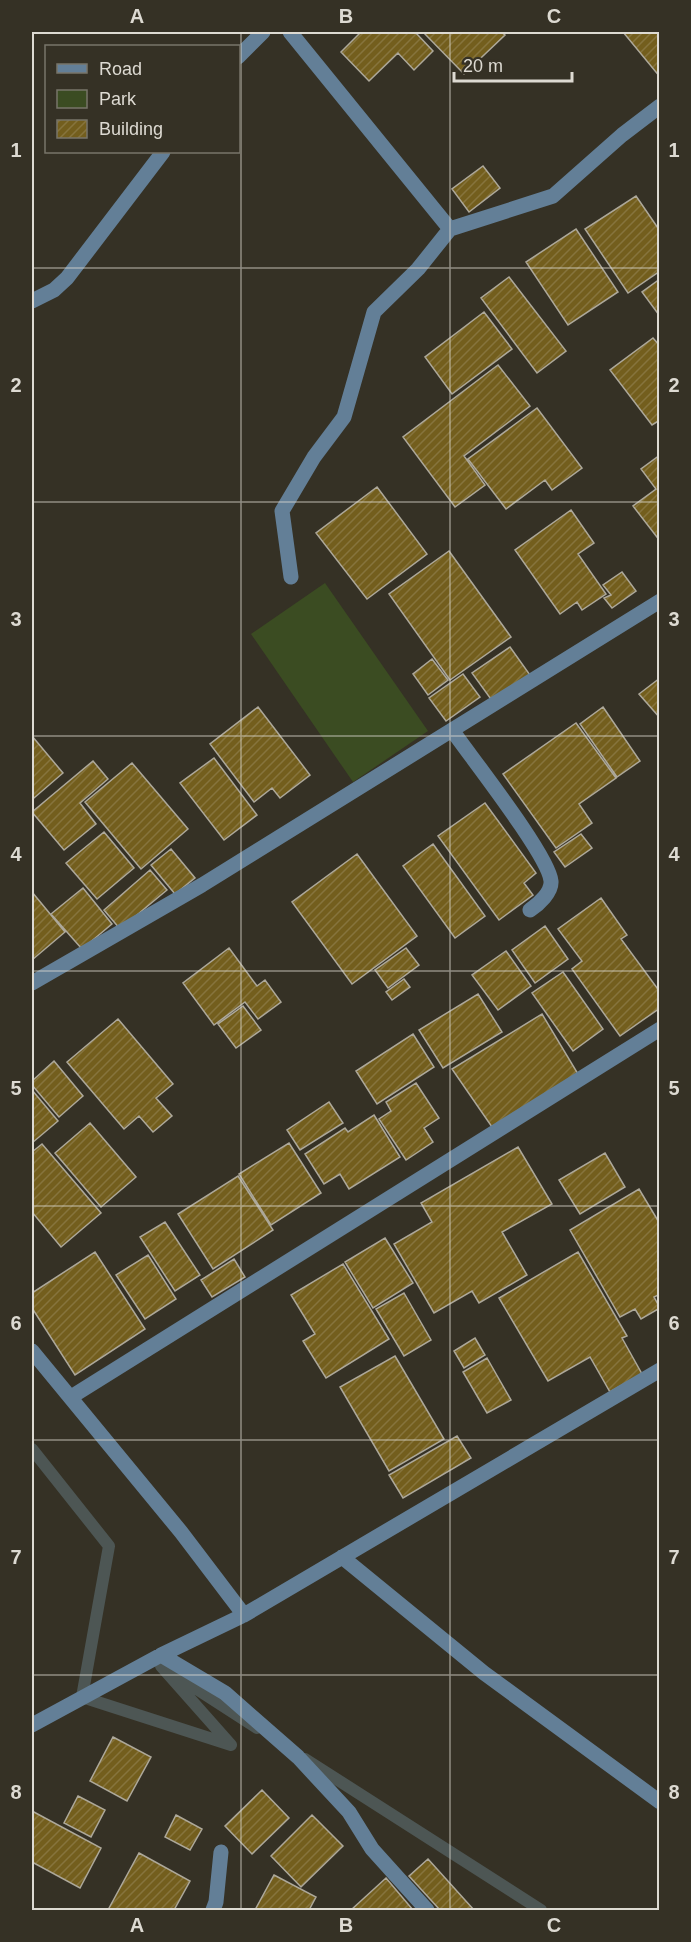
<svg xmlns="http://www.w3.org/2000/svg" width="691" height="1942" font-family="Arial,sans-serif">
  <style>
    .park { fill: #3b4c22 }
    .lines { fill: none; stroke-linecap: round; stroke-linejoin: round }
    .stream { stroke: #4d5654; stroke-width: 12 }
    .building { fill: url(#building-hatch); stroke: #ada89a; stroke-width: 1.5 }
    .minor { stroke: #637f97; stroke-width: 15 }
    .grid { fill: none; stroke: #dddad2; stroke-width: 1.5; stroke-opacity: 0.55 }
    .neatline { fill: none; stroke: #dddad2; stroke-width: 2 }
    .grid-label { font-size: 20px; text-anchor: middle; font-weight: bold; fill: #dddad2 }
  </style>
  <defs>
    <pattern id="building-hatch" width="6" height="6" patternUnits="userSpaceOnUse" patternTransform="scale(1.5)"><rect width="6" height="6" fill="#735e1d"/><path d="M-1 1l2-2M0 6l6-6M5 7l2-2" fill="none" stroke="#86743d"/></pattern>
  </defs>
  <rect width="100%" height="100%" fill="#353125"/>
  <path class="park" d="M325,583L428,731L353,782L251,634Z"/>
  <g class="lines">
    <path class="stream" d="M32,1449L109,1546L82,1697L231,1745L161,1666L257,1728
      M305,1759L541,1910"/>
  </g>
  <path class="building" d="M361,32H415L433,51L414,70L398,53L369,81L341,52Z
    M423,32H501L505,35L464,74Z
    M623,32H660V77Z
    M483,166L500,188L469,212L452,189Z
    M636,196L660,231V271L628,293L585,229Z
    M576,229L618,292L568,325L526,262Z
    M509,277L566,351L537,373L481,298Z
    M660,279V315H659L642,292Z
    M484,312L512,349L452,394L425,357Z
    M653,338L660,346V420L652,425L610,370Z
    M498,365L530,406L464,456L485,485L455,507L403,437Z
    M537,408L582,468L552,490L545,480L506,509L468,459Z
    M660,455V541L633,506L656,489L641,469Z
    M377,487L427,554L367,599L316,533Z
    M571,510L594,543L578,554L606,594L582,610L577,602L560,614L515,550Z
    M449,551L511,637L450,680L389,594Z
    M622,572L636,591L612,608L604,598L611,595L603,585Z
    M510,647L530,675L493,702L472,673Z
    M432,659L448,680L428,695L413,674Z
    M463,674L480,697L446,721L429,698Z
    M660,678V718L639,694Z
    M258,707L310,775L280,798L272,788L254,802L210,744Z
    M603,707L640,761L617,777L580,724Z
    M576,723L616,778L579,804L592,823L556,848L503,774Z
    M32,736L63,773L34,798L32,795Z
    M214,758L257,815L224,840L180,783Z
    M93,761L108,779L80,803L96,824L64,850L32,812Z
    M132,763L188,829L141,869L85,802Z
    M485,803L536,873L524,883L533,895L499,920L438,836Z
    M104,832L134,868L97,899L66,863Z
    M581,834L592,848L565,867L554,852Z
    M433,844L485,916L455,938L403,866Z
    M171,849L195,878L175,894L151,865Z
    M357,854L417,936L352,984L292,902Z
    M150,870L167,890L120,929L104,910Z
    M83,888L112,924L82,949L51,914Z
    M32,892L65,932L32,960Z
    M601,898L627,935L621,939L660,992V1008L620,1036L572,969L582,961L558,929Z
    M545,926L568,959L535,983L512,950Z
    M229,948L257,986L265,980L281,1002L258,1019L245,1002L214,1025L183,983Z
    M406,948L419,965L388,988L375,970Z
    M506,951L531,986L498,1010L472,975Z
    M563,972L603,1029L573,1051L532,993Z
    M404,979L410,987L392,1000L386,992Z
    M478,994L502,1032L443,1068L419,1030Z
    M243,1006L261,1030L236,1048L218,1024Z
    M542,1014L578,1074L492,1127L452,1069Z
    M118,1019L173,1084L156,1098L172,1116L153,1132L139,1116L124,1129L67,1062Z
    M413,1034L434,1067L377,1104L356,1071Z
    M54,1061L83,1096L59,1117L32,1085V1081Z
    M416,1083L439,1118L424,1128L433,1142L406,1160L379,1119L391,1111L386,1102Z
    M32,1090L58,1121L32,1143Z
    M329,1102L343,1123L300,1150L287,1130Z
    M374,1115L400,1157L349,1189L340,1174L324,1184L305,1154L345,1128L348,1132Z
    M90,1123L136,1177L101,1207L55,1153Z
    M289,1143L321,1193L271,1225L239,1174Z
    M42,1144L101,1213L61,1247L32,1212V1152Z
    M518,1147L552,1204L502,1232L527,1275L479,1303L472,1291L434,1313L394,1244L432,1222L421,1203Z
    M605,1153L625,1187L580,1214L559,1180Z
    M238,1176L273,1230L213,1269L178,1214Z
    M639,1189L660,1224V1294L654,1297L660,1308L641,1319L635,1309L620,1317L570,1230Z
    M165,1222L200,1275L175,1291L140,1237Z
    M385,1238L413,1283L373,1308L345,1262Z
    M95,1252L145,1329L75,1375L32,1308V1293Z
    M578,1252L627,1336L622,1338L642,1374L610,1392L590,1357L548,1381L499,1298Z
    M148,1255L176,1299L145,1319L116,1275Z
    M234,1259L245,1277L212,1297L201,1280Z
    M343,1264L389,1339L326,1378L303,1341L315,1334L291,1295Z
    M404,1293L431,1340L404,1356L376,1309Z
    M475,1338L485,1355L464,1368L454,1351Z
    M395,1356L444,1439L389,1471L340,1387Z
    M487,1358L511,1400L487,1413L463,1372Z
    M457,1436L471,1458L403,1498L389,1475Z
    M113,1737L151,1757L127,1801L90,1781Z
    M262,1790L289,1818L252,1854L225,1826Z
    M78,1796L105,1810L91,1837L64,1823Z
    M32,1811L101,1848L80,1888L32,1862Z
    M176,1815L202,1829L190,1850L165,1837Z
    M312,1815L343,1846L301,1887L271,1856Z
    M139,1853L190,1881L174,1910H108Z
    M428,1859L474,1910H440L409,1876Z
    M274,1875L316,1897L309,1910H255Z
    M386,1878L413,1910H351Z"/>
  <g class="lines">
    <path class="minor" d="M290,32L450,229
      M238,57L263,32
      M32,301L54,290L67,278L163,152
      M291,577L282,511L314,457L344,417L374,312L418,269L450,229L553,196L622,135L660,106
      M452,730C470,756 549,856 551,881C552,892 539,904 530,910
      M32,983L202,885L660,601
      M32,1351L181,1532L244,1615
      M71,1397L660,1029
      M342,1557L484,1673L660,1802
      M161,1655L225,1693L298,1757L349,1812L372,1849L427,1910
      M32,1725L161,1655L244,1615L660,1370
      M213,1910L216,1902L221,1852"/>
  </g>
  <path class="grid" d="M241,32V1910M450,32V1910M32,268H660M32,502H660M32,736H660M32,971H660M32,1206H660M32,1440H660M32,1675H660"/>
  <rect width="691" height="1942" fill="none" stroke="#353125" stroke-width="66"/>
  <rect x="45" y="45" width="195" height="108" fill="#353125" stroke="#78756a" stroke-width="1.5"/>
  <rect x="57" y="64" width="30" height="9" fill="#637f97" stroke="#78756a" stroke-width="1.5"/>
  <text x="99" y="75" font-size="18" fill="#dddad2">Road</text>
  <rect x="57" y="90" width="30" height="18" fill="#3b4c22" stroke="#78756a" stroke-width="1.5"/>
  <text x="99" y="105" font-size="18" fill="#dddad2">Park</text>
  <rect x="57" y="120" width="30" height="18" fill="url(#building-hatch)" stroke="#78756a" stroke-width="1.5"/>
  <text x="99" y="135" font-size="18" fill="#dddad2">Building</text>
  <path d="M454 72v9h118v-9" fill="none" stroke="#dddad2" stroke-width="3"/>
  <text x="463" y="72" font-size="18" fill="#dddad2" stroke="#353125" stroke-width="4.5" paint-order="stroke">20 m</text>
  <rect x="33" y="33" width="625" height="1876" class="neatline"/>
  <g class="grid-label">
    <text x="137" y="23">A</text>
    <text x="346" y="23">B</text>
    <text x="554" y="23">C</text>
    <text x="16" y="157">1</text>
    <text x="674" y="157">1</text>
    <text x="16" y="392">2</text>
    <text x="674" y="392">2</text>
    <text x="16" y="626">3</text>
    <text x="674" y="626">3</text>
    <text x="16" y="861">4</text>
    <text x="674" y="861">4</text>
    <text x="16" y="1095">5</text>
    <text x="674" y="1095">5</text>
    <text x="16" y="1330">6</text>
    <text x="674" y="1330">6</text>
    <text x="16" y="1564">7</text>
    <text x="674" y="1564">7</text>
    <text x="16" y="1799">8</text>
    <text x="674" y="1799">8</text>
    <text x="137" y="1932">A</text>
    <text x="346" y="1932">B</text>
    <text x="554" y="1932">C</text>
  </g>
</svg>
